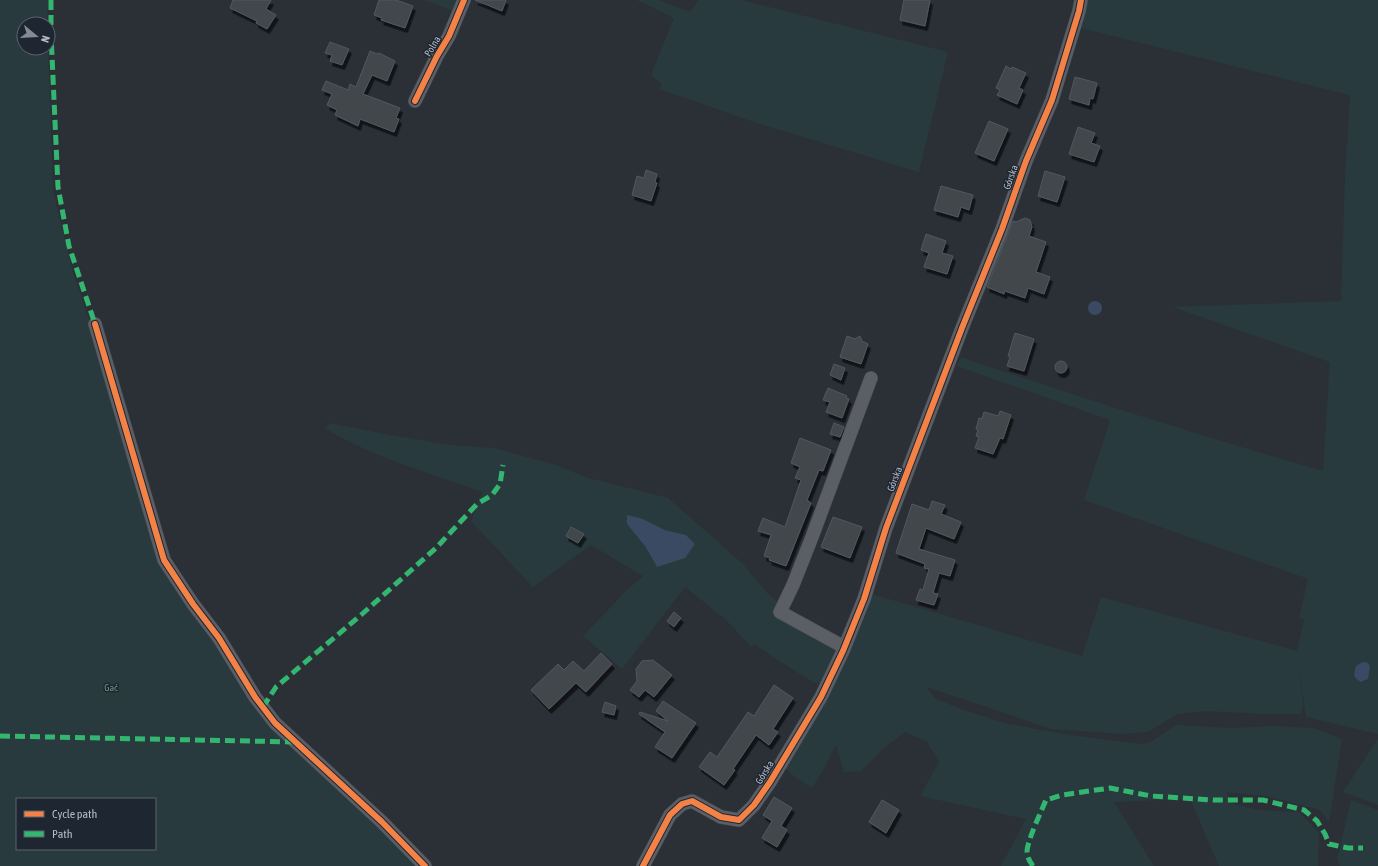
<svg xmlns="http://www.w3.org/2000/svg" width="1378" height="866" font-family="'Asap Condensed',sans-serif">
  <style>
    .green { fill: #283a3d; fill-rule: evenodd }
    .water { fill: #3a4a62 }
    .building { fill: #42464c; stroke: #53575f; filter: url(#shadow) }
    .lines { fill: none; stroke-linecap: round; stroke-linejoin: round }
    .street-casing { stroke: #484c52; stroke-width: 14 }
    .street { stroke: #5b5e65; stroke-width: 13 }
    .quiet { stroke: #33b770; stroke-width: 5; stroke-dasharray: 10 5; stroke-linecap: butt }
    .cycleway-casing { stroke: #1e2632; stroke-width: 8 }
    .cycleway { stroke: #f48246; stroke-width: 6 }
    .labels { text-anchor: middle; stroke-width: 3; stroke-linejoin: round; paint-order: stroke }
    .street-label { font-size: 10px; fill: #b5bcc8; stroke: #1e2632 }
    .park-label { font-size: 10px; fill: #6d9877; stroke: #1e2632 }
  </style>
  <defs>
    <filter id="shadow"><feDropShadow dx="2.5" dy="4.5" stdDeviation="0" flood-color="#0009"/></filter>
  </defs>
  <rect width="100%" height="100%" fill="#2b3037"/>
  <path class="green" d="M0,0H48L47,24H24V48H48L53,191L72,269L104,365L144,512L215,639L273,727L346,794L417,866H0ZM17,799H155V849H17Z
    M424,0H457L453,11Z
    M637,0H658L690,12L699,0H741L948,52L919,172L757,123L659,89L662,84L651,75L674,18Z
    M1087,0H1378V734L1306,717L1299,667L1303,703L1301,714H1266L1206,711L1177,714L1148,732L1123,734L1052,729L927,687L934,698L961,709L1004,723L1064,734L1140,744L1151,742L1176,725L1232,728L1273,726L1314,728L1342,739L1329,822L1320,810L1266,796L1226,792L1233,804L1259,810L1299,812L1319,833L1318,866H1219L1190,799L1114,802L1154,866H1001L1026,819L920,796L939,762L927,742L905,732L884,748L861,771L844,772L836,745L822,772L812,788L794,776L785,768L872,594L1082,656L1101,597L1297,651L1304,620L1299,618L1308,579L1084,500L1110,420L957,366L961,357C1081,398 1201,436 1323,471L1330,362L1173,307L1341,301L1345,177L1350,95L1081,28ZM1370,667L1367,681L1361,682L1354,678Z
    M330,423L395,436L451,445L494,448L553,464L588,478L668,498L743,564L768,594L780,603L796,618L839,644L831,660L834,663L821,684L818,682L817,684L800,674L754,644L752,647L725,619L685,587L622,669L583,636L625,592L643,576L591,545L533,587L471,521L482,492C429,473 373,457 324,428ZM643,519L665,530L686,535L657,567L645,546Z
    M1378,739V805L1343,792Z
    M1351,800L1378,810V866H1340L1337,859Z"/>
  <path class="water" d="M1088 308a7 7 0 1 1 14 0a7 7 0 1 1-14 0Z
    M627,515L643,519L665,530L686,535L695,544L685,558L657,567L645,546L627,524Z
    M1363,662L1368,663L1370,667L1368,679L1361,682C1352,678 1354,674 1356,666Z"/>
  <path class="building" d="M233,0H271L266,9L276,15L267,29L256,23L257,21L230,8Z
    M379,0H396L413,6L405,28L381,20L382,18L374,15Z
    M475,0H506L502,11Z
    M904,0H930L925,26L900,20Z
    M330,42L349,49L342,65L330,61L332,55L325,53Z
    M370,51L377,54L379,53L395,61L387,81L372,75L363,94L400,108L396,118L399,119L394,132L360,119L358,126L335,115L337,110L327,105L332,94L322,90L326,81L348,90L350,84L356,87Z
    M1006,66L1011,69L1012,67L1026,73L1019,88L1023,90L1017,104L997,95L1000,90L996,88Z
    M1075,77L1097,83L1093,99L1090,98L1089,105L1069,99Z
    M989,121L1008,129L994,161L975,153Z
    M1078,127L1095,133L1091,143L1100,146L1094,162L1069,154Z
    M646,170L657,174L655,182L657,183L651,201L632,195L637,176L644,178Z
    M1045,171L1065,177L1057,202L1038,196Z
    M941,186L973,195L969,210L961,207L958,217L934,210Z
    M1025,218L1030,220L1032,227L1029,236L1046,242L1036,272L1050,277L1044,294L1028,288L1025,298L1005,291L1004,294L987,287L1013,221L1016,222Z
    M926,234L946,241L942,253L953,256L947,274L924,267L929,253L921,250Z
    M1015,333L1034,339L1024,371L1007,366L1010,357L1008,356Z
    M847,336L855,339L860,336L862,341L868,344L861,364L840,357Z
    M1055 367a6 6 0 1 1 12 0a6 6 0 1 1-12 0Z
    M834,364L845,368L841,380L830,375Z
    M828,388L847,396L846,398L849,399L842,418L826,412L830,402L823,400Z
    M1000,411L1011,415L1003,439L1000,438L993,454L975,448L979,437L976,436L978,430L976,429L979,418L982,419L984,412L998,416Z
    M834,423L844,427L840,437L830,434Z
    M800,438L831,450L823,471L819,470L807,500L811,503L786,566L769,560L770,558L764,556L771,535L758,531L763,518L785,527L801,480L795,478L800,467L791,463Z
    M932,501L945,505L941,514L961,522L954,539L926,528L919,549L955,560L950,576L939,573L933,593L938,594L934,605L916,600L920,589L923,590L929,569L924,568L925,564L896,553L912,504L929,510Z
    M833,517L862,527L850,558L821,547Z
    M571,527L584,534L578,543L566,536Z
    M674,612L681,618L674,627L667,621Z
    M601,653L612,664L586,692L576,683L549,709L531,690L558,664L564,670L573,661L584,671Z
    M653,660L672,675L654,697L645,690L639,697L630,690L637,681L636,669L642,661Z
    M774,685L793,698L773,729L778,732L769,745L756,735L733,769L735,770L724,785L699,767L710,752L717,757L748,712L754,716Z
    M663,701L696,723L672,758L655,747L665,732L639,714L640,712L668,721L656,711Z
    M605,702L616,706L614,715L602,712Z
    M774,797L792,808L781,826L787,830L777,847L762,838L772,821L763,815Z
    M882,800L899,810L886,833L869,822Z"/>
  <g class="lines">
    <defs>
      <path id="street" d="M415,101L437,56L449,36L464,0
        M95,324L164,560L193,604L219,638L255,697L275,723L382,822L425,866
        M844,647L780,612L793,585L812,537L871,378
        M643,866L670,815L682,804L692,801L721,817L739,820L754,805L770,782L821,697L843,651L864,599L886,528L962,328L1002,229L1026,161L1052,100L1079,11L1081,0"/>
    </defs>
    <use href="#street" class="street-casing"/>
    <use href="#street" class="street"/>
    <path class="quiet" d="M51,0V34L58,187L69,246L95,324
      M263,707L276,687L361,615L436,548L477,504L492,495L500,484L503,465
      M0,736L296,742
      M1033,866C1030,862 1027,857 1027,851C1028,839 1041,812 1046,800L1062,795L1110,788L1151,796L1213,800H1263L1304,810L1317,821L1325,834L1329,844L1348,848H1363"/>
    <defs>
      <path id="cycleway" d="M415,101L437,56L449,36L464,0
        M95,324L164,560L193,604L219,638L255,697L275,723L382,822L425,866
        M643,866L670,815L682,804L692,801L721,817L739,820L754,805L770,782L821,697L843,651L864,599L886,528L962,328L1002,229L1026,161L1052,100L1079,11L1081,0"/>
    </defs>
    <use href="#cycleway" class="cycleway-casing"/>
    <use href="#cycleway" class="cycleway"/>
  </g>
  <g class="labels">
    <g class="street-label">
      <text transform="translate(432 46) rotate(-59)" y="4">Polna</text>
      <text transform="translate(1010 177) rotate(-70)" y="4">Górska</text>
      <text transform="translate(894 479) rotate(-69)" y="4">Górska</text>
      <text transform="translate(764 772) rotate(-58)" y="4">Górska</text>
    </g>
    <g class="park-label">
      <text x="111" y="691">Gać</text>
    </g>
  </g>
  <rect x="16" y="798" width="140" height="52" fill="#1e2632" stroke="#5a626e"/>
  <rect x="24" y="811" width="20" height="6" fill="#f48246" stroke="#5a626e"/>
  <text x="52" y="818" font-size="12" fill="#b5bcc8">Cycle path</text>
  <rect x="24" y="831" width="20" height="6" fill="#33b770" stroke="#5a626e"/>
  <text x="52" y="838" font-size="12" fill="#b5bcc8">Path</text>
  <g transform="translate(36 36) rotate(108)"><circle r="19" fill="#1e2632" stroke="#5a626e"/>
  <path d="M0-3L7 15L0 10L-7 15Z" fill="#858b95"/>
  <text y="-6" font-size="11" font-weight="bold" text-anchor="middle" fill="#b5bcc8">N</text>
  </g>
</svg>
